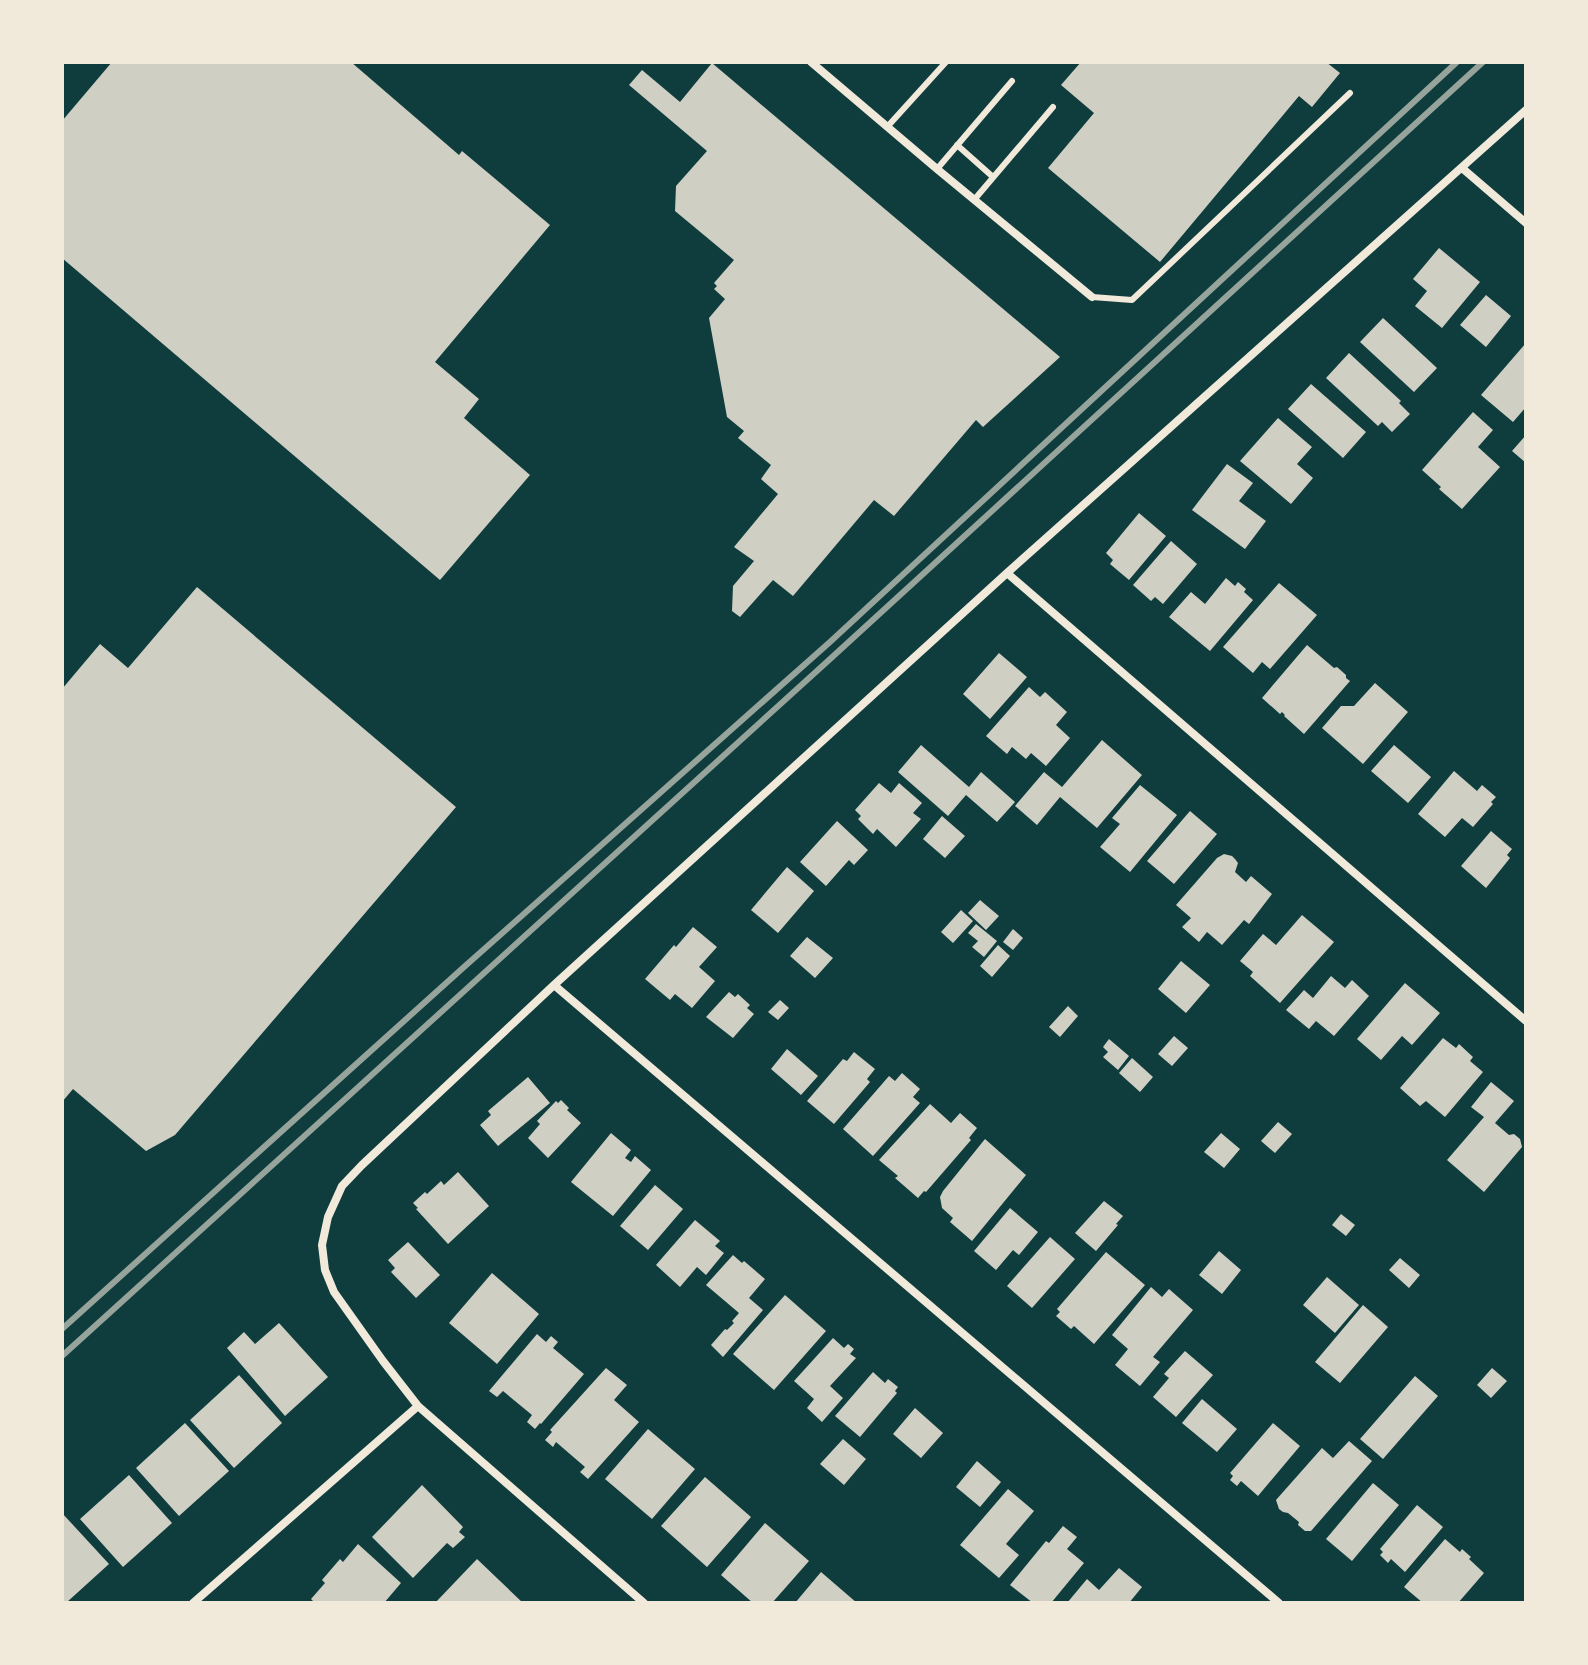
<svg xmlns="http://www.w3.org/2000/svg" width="1588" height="1665" font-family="'Noto Sans',sans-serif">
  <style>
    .building { fill: #cfcfc3 }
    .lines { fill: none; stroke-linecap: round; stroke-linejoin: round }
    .service { stroke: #f1e9da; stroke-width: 6 }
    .minor { stroke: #f1e9da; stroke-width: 8 }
    .rail { stroke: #97a49c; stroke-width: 6 }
  </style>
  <rect width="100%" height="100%" fill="#0f3d3e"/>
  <path class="building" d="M112,62H351L459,155L462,151L550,225L435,362L479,399L464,418L530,475L440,580L62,258V121Z
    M1081,62H1326L1340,73L1312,107L1299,96L1160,262L1048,168L1094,113L1061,85Z
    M712,63L1060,357L983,427L976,420L894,516L874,500L793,596L773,580L740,617L732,611L733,586L754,561L734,547L778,494L761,479L771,465L738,438L744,431L727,417L709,318L725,299L714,289L717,286L714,283L734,260L675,211L676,186L707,151L629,85L642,70L680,102Z
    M1439,248L1480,282L1442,328L1415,306L1427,291L1413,279Z
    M1486,295L1511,316L1486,347L1460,325Z
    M1383,318L1437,368L1414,392L1360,342Z
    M1526,343V407L1513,422L1481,395Z
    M1349,353L1401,401L1399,403L1410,414L1392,432L1382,422L1378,426L1326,378Z
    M1311,384L1366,432L1343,458L1288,409Z
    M1473,412L1493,430L1478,447L1500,467L1462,509L1439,489L1441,487L1422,470Z
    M1278,418L1312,447L1297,464L1313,478L1291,504L1240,461Z
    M1526,435V463L1512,451Z
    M1227,464L1253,483L1239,501L1266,521L1245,549L1192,510Z
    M1139,513L1166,536L1129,580L1110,564L1113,560L1106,553Z
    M1171,541L1197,564L1163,604L1155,597L1151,601L1133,585Z
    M1226,578L1235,586L1238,582L1246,589L1244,592L1253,600L1210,651L1169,617L1191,592L1205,604Z
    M1279,583L1317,615L1270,669L1262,662L1253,673L1223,647Z
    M197,587L456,807L175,1135L146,1151L73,1089L62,1102V689L100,644L128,668Z
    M1307,645L1334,668L1337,667L1346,675V678L1350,681L1304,734L1284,716L1285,715L1282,712L1280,714L1262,698Z
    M999,653L1027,677L990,719L963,694Z
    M1375,683L1408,712L1363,764L1322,728L1341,706H1354Z
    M1029,687L1040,697L1045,692L1067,712L1056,725L1070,738L1046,766L1031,753L1026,759L1012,747L1007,754L986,736Z
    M1102,740L1142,775L1097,828L1060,797L1037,825L1015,806L1044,772L1062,787Z
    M921,745L969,787L981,772L1015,802L997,822L966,795L948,816L898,772Z
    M1394,745L1431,777L1408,803L1371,771Z
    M1454,771L1477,791L1482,785L1496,797L1491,802L1493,804L1473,827L1462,818L1445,837L1418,814Z
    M879,783L891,793L899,783L922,803L913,813L921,819L896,847L877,829L873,834L858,819L861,816L855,810Z
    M1140,785L1177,815L1130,872L1100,847L1120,824L1112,818Z
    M1190,811L1217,834L1174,884L1147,861Z
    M942,816L965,836L945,858L923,839Z
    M837,821L868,850L854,865L849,860L826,886L800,862Z
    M1491,831L1512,849L1507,855L1510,858L1486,888L1461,866Z
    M1224,854L1232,856L1235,859L1238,863L1235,872L1246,882L1251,876L1272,894L1249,924L1244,920L1222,945L1207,932L1199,942L1182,927L1191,918L1176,905L1217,858Z
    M787,867L814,891L778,933L751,910Z
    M980,900L999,916L986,930L968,913Z
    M961,910L973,921L953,943L941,932Z
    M1302,915L1334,942L1280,1003L1250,976L1253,972L1240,961L1263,934L1276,945Z
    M976,924L997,941L984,957L972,947L978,941L968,933Z
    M693,927L717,947L699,967L715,981L692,1008L675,994L670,1000L645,979L674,945L676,947Z
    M1013,929L1023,938L1013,950L1003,942Z
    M807,937L833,958L815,978L790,956Z
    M998,945L1010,956L992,977L980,966Z
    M1181,961L1210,985L1186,1013L1158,989Z
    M1331,976L1345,988L1352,980L1369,996L1334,1036L1316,1021L1309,1029L1286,1010L1304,990L1313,998Z
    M1405,983L1440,1013L1412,1045L1402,1036L1381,1060L1357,1039Z
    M729,992L735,997L738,994L750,1005L747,1008L754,1014L733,1038L706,1017Z
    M780,1000L789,1008L778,1020L768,1012Z
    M1068,1006L1078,1016L1060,1037L1049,1027Z
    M1174,1036L1188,1048L1172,1066L1158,1054Z
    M1443,1038L1456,1048L1459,1044L1473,1057L1470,1061L1483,1072L1445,1117L1426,1101L1420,1106L1400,1088Z
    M1109,1039L1129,1056L1118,1070L1103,1057L1108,1052L1103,1047Z
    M787,1049L818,1076L801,1095L771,1069Z
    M854,1052L875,1069L867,1079L870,1082L834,1124L807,1101L843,1059L847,1061Z
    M1132,1058L1153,1077L1140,1092L1119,1073Z
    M902,1073L920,1089L913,1097L920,1103L873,1156L843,1129L889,1076L895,1081Z
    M528,1077L550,1103L498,1146L480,1125L491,1115L488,1111Z
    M1491,1082L1514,1101L1495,1123L1509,1135L1514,1134L1520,1139L1522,1147L1484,1192L1447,1160L1484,1117L1471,1107Z
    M561,1100L569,1108L567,1110L581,1123L548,1158L528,1138L540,1124L537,1121L556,1101L558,1103Z
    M930,1104L951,1123L960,1113L977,1128L969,1138L971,1140L926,1192L924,1191L918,1198L895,1178L898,1176L879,1160Z
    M1278,1122L1292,1134L1275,1153L1261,1141Z
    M611,1133L631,1150L625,1158L631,1162L635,1156L651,1170L613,1216L571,1182Z
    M1221,1133L1240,1149L1224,1168L1204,1152Z
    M985,1139L1026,1175L972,1241L950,1222L953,1218L942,1208L940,1197L943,1191Z
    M458,1172L489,1206L448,1244L416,1209L418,1208L413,1203L425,1192L427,1194L441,1181L444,1185Z
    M655,1185L683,1209L648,1250L620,1226Z
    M1104,1201L1123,1216L1116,1224L1118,1225L1096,1251L1075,1233Z
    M1010,1208L1038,1232L1019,1255L1013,1250L996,1270L974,1251Z
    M1341,1214L1355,1225L1346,1236L1332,1225Z
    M695,1220L720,1241L715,1246L724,1253L706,1275L697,1267L680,1287L656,1265Z
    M1050,1237L1075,1259L1032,1308L1007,1286Z
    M408,1242L440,1275L416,1298L391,1272L395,1268L388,1260Z
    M1219,1251L1241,1270L1222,1294L1199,1275Z
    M1106,1252L1145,1285L1094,1344L1074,1326L1071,1329L1056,1316L1060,1312L1057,1309Z
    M733,1255L742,1263L744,1261L765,1279L749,1298L763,1310L723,1357L711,1345L725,1329L727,1330L734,1323L732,1321L739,1313L706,1285Z
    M1400,1258L1420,1275L1409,1288L1389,1270Z
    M492,1273L539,1314L497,1364L449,1323Z
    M1327,1277L1359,1305L1335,1333L1303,1305Z
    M1151,1287L1162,1297L1169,1289L1193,1310L1153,1357L1160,1362L1140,1386L1115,1365L1128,1349L1112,1335Z
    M785,1295L826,1331L774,1390L733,1354Z
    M1363,1305L1388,1327L1340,1383L1315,1362Z
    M279,1323L328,1377L285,1416L227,1348L244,1332L255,1344Z
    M537,1334L546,1342L551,1336L558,1342L553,1348L584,1374L541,1424L540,1423L535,1429L527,1422L532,1415L503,1391L497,1397L489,1391Z
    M833,1338L844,1348L848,1344L854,1349L850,1354L856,1358L830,1386L843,1398L822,1422L807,1408L814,1399L794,1381Z
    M1185,1351L1213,1375L1176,1417L1153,1397L1169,1378L1164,1374Z
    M606,1368L627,1385L614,1400L639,1422L588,1479L580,1472L585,1467L556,1442L553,1447L545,1440L552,1432L550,1430Z
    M1492,1368L1507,1381L1491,1398L1477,1385Z
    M873,1372L885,1383L888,1379L898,1387L895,1391L897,1393L860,1437L835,1416Z
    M239,1375L282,1423L234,1468L190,1420Z
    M1415,1376L1438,1396L1383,1459L1360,1439Z
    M1202,1399L1237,1429L1217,1452L1182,1423Z
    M915,1408L943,1433L921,1458L893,1434Z
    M185,1423L229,1471L179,1516L136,1468Z
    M1273,1423L1300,1446L1258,1496L1241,1481L1237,1486L1230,1480L1233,1476L1230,1473Z
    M648,1429L695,1469L652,1519L605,1479Z
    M843,1439L866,1459L844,1485L820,1464Z
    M1349,1441L1372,1461L1311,1531H1305L1298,1525L1299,1522L1288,1513L1283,1512L1279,1509L1276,1500L1322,1448L1333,1458Z
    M977,1461L1001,1482L980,1507L956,1487Z
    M129,1475L172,1523L123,1567L80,1519Z
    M705,1477L751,1517L707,1567L661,1526Z
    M1373,1483L1399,1505L1352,1561L1326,1539Z
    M422,1485L463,1527L459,1532L465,1537L453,1548L447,1543L413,1578L372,1537Z
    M1008,1489L1034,1511L1006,1544L1019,1555L999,1578L960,1545Z
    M1417,1505L1443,1527L1405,1572L1391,1559L1388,1563L1380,1555L1383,1552L1380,1549Z
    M62,1513L109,1564L66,1603H62Z
    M765,1523L809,1561L772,1603H753L721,1575Z
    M1063,1526L1077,1537L1067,1549L1084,1563L1051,1603H1033L1010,1585L1046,1541L1049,1543Z
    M1445,1539L1460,1552L1462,1549L1471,1557L1469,1559L1484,1573L1458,1603H1423L1404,1587Z
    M358,1544L401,1583L384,1603H315L311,1599L325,1583L322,1580L340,1559L343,1562Z
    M477,1559L523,1603H435Z
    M1119,1568L1142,1587L1129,1603H1067L1087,1579L1099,1590Z
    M821,1572L857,1603H795Z"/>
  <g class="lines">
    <path class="service" d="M888,126L946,62
      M957,145L993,177
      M937,169L1012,81
      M974,200L1053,107
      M1092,297L1132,300L1350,93"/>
    <path class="minor" d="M811,62L937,169L1092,297
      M1462,168L1526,223
      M1007,573L1526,1021
      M554,985L1279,1603
      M193,1603L418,1406
      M644,1603L418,1406L383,1361L334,1292L325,1270L322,1245L328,1217L342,1186L362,1165L554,985L1007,573L1526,110"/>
    <path class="rail" d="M62,1329L464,967L830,642L1457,62
      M62,1356L829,660L1483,62"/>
  </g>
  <rect width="1588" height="1665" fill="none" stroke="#f1e9da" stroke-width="128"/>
</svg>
